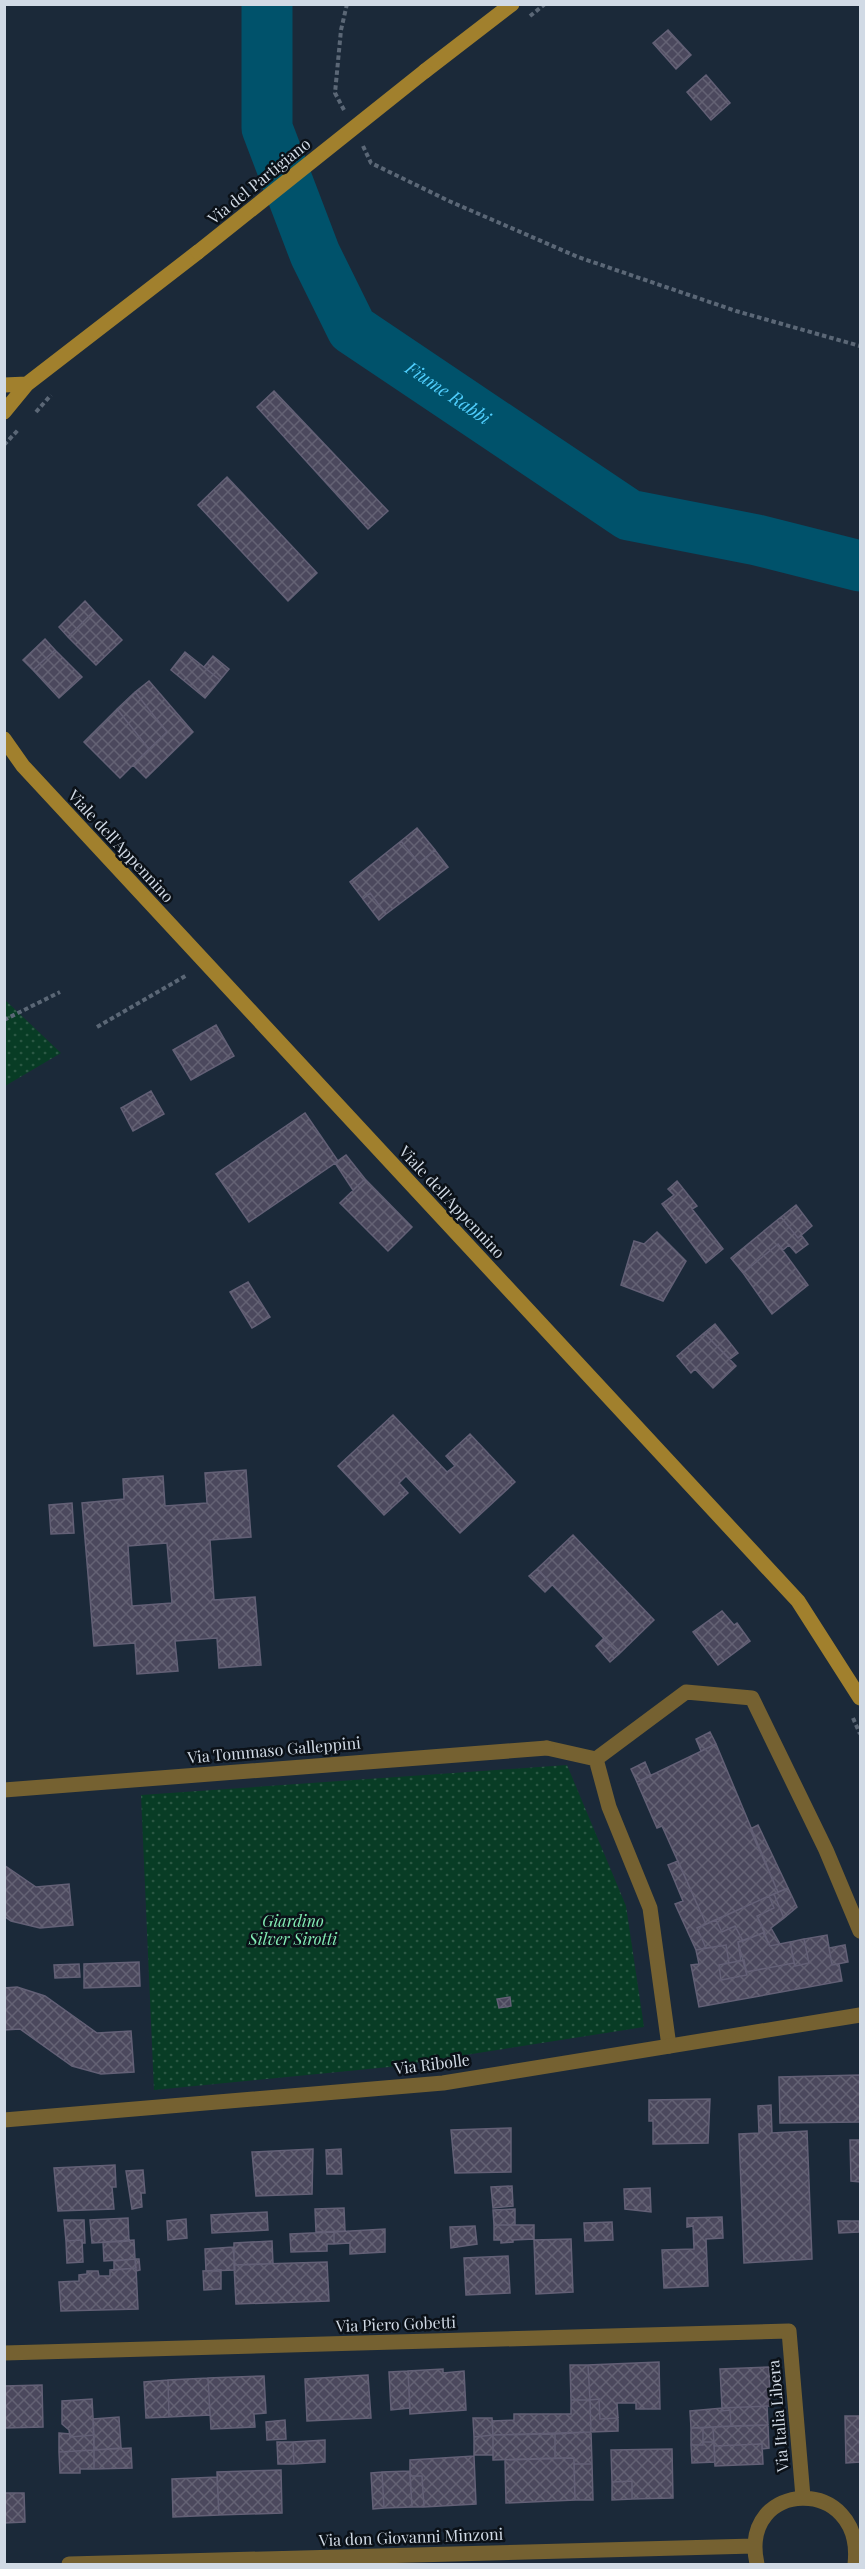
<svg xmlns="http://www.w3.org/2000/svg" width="865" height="2569" font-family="'Playfair Display',serif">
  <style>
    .park { fill: url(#park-dots) }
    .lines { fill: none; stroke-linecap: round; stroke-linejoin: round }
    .river { stroke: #00526b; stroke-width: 51 }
    .building { fill: url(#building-cross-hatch); stroke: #636076; stroke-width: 1.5; fill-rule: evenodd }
    .path { stroke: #5b6776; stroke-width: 4; stroke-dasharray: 4.5 3; stroke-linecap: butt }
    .service { stroke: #756131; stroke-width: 15 }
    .minor { stroke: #756131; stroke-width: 15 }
    .secondary { stroke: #a1802d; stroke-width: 15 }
    .secondary-bridge { stroke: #a1802d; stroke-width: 15 }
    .labels { text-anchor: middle; stroke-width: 5; stroke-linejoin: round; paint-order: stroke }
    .street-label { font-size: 16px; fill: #d1dae5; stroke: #0b1118 }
    .park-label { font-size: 16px; font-style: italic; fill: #84eeb6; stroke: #0b1118 }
    .water-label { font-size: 18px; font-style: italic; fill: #4fcefd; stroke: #0b1118 }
  </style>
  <defs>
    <pattern id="park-dots" width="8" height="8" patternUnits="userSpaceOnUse" patternTransform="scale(1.5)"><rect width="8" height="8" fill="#083c25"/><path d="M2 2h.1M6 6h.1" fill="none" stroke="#2b5844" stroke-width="1.8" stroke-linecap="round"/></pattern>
    <pattern id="building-cross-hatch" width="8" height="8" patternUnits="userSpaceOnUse" patternTransform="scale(1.5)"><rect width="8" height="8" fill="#4b485d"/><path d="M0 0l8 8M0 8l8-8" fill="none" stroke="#646274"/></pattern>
  </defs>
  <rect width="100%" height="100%" fill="#1b2939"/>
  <path class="park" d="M4,999L61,1053L5,1086H4Z
    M567,1765L626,1906L644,2027L389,2067L154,2090L141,1795Z"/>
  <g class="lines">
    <path class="river" id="s1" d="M267,4V128L315,254L352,329L629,515L757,540L860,566"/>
  </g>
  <path class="building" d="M668,30L691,55L676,69L653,43Z
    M706,75L730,103L711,120L687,92Z
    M274,391L388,511L368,529L257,407Z
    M227,477L317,573L288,601L198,505Z
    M85,601L94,611L68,637L59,627Z
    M94,611L122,640L96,665L68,637Z
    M45,639L55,650L33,670L23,660Z
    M55,650L82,677L59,698L33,670Z
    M185,652L220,680L205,698L171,670Z
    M213,656L229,669L220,680L204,667Z
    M149,681L193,732L146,778L133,765L167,732L135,692Z
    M135,692L167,732L149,749L117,709Z
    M117,709L149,749L120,778L84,742Z
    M417,828L435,850L419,863L401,841Z
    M401,841L419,863L435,850L448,867L386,914L370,893L363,899L350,882Z
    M370,893L386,914L379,920L363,899Z
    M216,1025L234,1056L191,1080L173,1050Z
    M151,1091L164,1114L133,1131L121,1108Z
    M305,1113L338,1161L249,1222L216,1174Z
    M346,1155L365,1179L353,1190L335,1163Z
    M365,1179L412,1227L388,1251L340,1203Z
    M677,1181L697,1206L692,1209L723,1249L706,1263L662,1204L674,1195L668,1189Z
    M796,1205L812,1226L798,1238L781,1217Z
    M781,1217L798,1238L801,1235L808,1244L796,1253L789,1245L783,1250L778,1244L743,1273L731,1258Z
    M657,1232L686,1261L663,1301L621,1285L634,1241L644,1244Z
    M778,1244L808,1285L772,1314L743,1273Z
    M248,1282L270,1317L252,1328L230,1292Z
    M715,1324L738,1353L730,1359L704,1333Z
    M704,1333L736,1366L713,1388L695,1369L691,1373L677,1356Z
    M393,1415L447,1472L455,1466L446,1456L470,1434L515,1482L460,1533L406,1476L399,1483L408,1493L384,1515L338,1466Z
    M246,1470L251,1537L210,1540L214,1600L255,1597L261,1665L219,1668L217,1638L175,1641L178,1671L137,1674L135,1643L94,1646L82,1503L124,1499L123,1479L163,1476L165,1506L207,1503L205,1473ZM167,1543L172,1603L132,1606L128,1546Z
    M72,1503L74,1533L51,1534L49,1505Z
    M573,1535L654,1620L619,1654L537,1569Z
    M537,1569L552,1585L545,1592L529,1576Z
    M722,1611L734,1625L737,1623L750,1641L718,1665L693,1632Z
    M603,1639L619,1654L610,1662L596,1646Z
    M710,1732L716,1744L701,1751L696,1739Z
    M716,1744L778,1892L706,1924L662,1826L657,1828L637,1782Z
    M645,1762L651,1776L637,1782L631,1769Z
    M758,1825L788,1888L778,1892L750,1829Z
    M678,1861L706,1924L697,1928L706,1948L696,1950L675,1904L683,1901L668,1865Z
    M4,1865L36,1887L69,1884L73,1925L40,1928L11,1921L4,1916Z
    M788,1888L797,1907L784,1918L774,1894Z
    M774,1894L784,1918L771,1928L780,1944L770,1946L757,1916L774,1908L769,1896Z
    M769,1896L774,1908L757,1916L765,1932L743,1941L735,1926L722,1932L716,1920Z
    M716,1920L722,1932L735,1926L743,1941L738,1942L741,1961L729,1963L726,1945L706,1948L697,1928Z
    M763,1933L770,1946L790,1942L794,1963L746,1972L738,1942Z
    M827,1935L832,1965L839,1964L842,1981L699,2007L691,1965L699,1964L696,1950L726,1945L729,1963L719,1965L721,1980L747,1975L746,1972L794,1963L795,1966L809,1963L804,1939Z
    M804,1939L809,1963L795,1966L790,1942Z
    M845,1945L848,1962L832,1965L829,1948Z
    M744,1960L747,1975L721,1980L719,1965Z
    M139,1962L140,1986L84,1988V1964Z
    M79,1964L80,1977L55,1978L54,1965Z
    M17,1987L45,1996L97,2033L131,2031L134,2072L101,2074L72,2066L20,2029L4,2030V1988Z
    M510,1997L511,2006L499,2008L497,1999Z
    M860,2075V2122L780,2123L779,2077Z
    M710,2099L708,2143L653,2144V2121H649V2100Z
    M771,2105L772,2133L807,2131L812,2259L744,2263L739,2134L759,2133L758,2106Z
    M511,2128V2172L455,2173L451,2130Z
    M850,2140H860V2182L851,2181Z
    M313,2149L312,2194L256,2196L252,2152Z
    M341,2149L342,2174H327L326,2150Z
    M115,2165L116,2187H112L114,2209L58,2211L54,2168Z
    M143,2170L145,2193H141L142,2207L132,2209L126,2171Z
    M512,2186L513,2206L493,2208L491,2187Z
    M650,2188L651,2212L625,2209L624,2189Z
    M344,2208L345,2231L316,2232L315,2209Z
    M515,2209V2225H494L493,2210Z
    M267,2212L268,2230L212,2233L211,2215Z
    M722,2217L723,2238L706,2239L708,2286L664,2288L662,2250L694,2249L693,2226L687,2227V2218Z
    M128,2218L129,2241L92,2243L90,2220Z
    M186,2219L187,2238L168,2240L167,2221Z
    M64,2220H84L85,2243H82V2240L66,2241Z
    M838,2221H859V2232L839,2233Z
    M612,2222L613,2240L585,2241L584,2223Z
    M494,2225H534V2239L513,2240V2242L501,2243V2240H494Z
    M475,2226L477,2244L451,2248L450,2227Z
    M385,2229V2252L350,2254V2243L334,2244V2232Z
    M334,2232V2244H327V2251L291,2252L290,2234Z
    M571,2239L573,2292L536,2294L534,2240Z
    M82,2240L83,2262L67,2263L66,2241Z
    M134,2240L135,2259L104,2261L103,2242Z
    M272,2241L273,2264L234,2265V2243Z
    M233,2247L235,2270L206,2271L205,2249Z
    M508,2256L510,2293L466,2295L464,2258Z
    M135,2259L136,2268L114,2270V2261Z
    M135,2259H139L140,2270L136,2271Z
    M327,2262L329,2301L236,2304L234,2265Z
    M136,2268L138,2309L61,2311L59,2282L79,2281V2275L87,2274V2271H98L99,2276H110V2270Z
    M221,2270V2289L204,2290L203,2271Z
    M659,2362L660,2409H636V2403H617L618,2418L600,2419L599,2399L590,2400L588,2365Z
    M570,2365H588L590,2400H571Z
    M769,2367L770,2406L722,2408L720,2369Z
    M443,2369V2373L464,2371L466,2410L410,2414L408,2371Z
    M408,2371L410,2408L391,2410L389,2372Z
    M368,2375L371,2418L307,2421L305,2379Z
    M264,2376L266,2413L254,2414L255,2427L211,2429L208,2378Z
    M208,2378L210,2415L169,2417L168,2380Z
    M168,2380L169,2417L146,2418L144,2382Z
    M42,2385L43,2427L4,2428V2386Z
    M92,2399L94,2435L70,2437L69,2430L62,2424V2401Z
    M599,2399L600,2419L618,2418V2431L591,2432L590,2400Z
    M571,2400H590L591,2432L493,2435L492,2421L514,2420V2414H571Z
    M767,2406L768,2425L731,2426L730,2410L721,2411L722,2408Z
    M722,2408L721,2411L730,2410L731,2426L691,2428L690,2411Z
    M845,2416H860V2462L846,2463Z
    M119,2417L121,2448L94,2450L93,2419Z
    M473,2418H492L493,2435L474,2437Z
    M285,2420L286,2439L267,2440L266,2422Z
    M768,2425L769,2448L762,2449V2444L714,2446L713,2427Z
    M713,2427L714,2442H703V2428Z
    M691,2428H703V2445H691Z
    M591,2432L592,2464H574V2458H555V2434Z
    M59,2433L70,2434V2437L94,2435V2450L59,2452Z
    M555,2434V2458L493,2460V2435Z
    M493,2435V2455H474V2437Z
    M325,2440V2462L294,2464L293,2442Z
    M277,2442H293L294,2464H278Z
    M703,2442H714L715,2462L692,2463L691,2445H703Z
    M762,2444L763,2464L715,2466L714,2446Z
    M131,2448L132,2468L94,2469V2450Z
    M672,2449L673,2498L632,2499V2481L612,2482L611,2450Z
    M94,2450V2469H80V2473H60L59,2452Z
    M474,2456L476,2504L424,2507L422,2476H410V2460Z
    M574,2458L575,2500L506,2503L505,2460Z
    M574,2464H592L593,2500H575Z
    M281,2470L282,2513L219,2515L217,2472Z
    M410,2471L412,2507L384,2508L382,2472Z
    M382,2472L384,2508L373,2509L371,2473Z
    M410,2476H422L424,2507H412Z
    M217,2477L219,2515L173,2517L172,2479Z
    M632,2481V2499L612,2500V2482Z
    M4,2487L5,2493H24L25,2522L4,2523Z"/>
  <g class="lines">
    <path class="path" d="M530,16L545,4
      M344,110L335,93L341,30L347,4
      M363,146L371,163L449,201L578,257L736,311L860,346
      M36,412L51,395
      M4,445L18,430
      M4,1020L60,992
      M97,1027L187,975
      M853,1718L860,1734"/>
    <path class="service" d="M547,1748L596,1759
      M669,2046L650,1908L609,1807L596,1759L686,1692L752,1698L826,1850L860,1931"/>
    <path class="minor" d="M4,1790L547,1748
      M4,2120L443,2083L860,2015
      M4,2353L789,2331L803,2497
      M69,2564L754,2546
      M757,2564C738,2478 865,2475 855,2564"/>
    <path class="secondary" d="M425,71L512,4
      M4,385L27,384
      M4,412L27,384L198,252
      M4,739L23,766L798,1601L860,1698"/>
    <path class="secondary-bridge" d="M198,252L425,71"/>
  </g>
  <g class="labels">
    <g class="street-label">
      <text transform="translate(259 181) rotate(-39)" y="6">Via del Partigiano</text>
      <text transform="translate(121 846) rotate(47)" y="6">Viale dell'Appennino</text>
      <text transform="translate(452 1202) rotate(47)" y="6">Viale dell'Appennino</text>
      <text transform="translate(274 1750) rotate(-5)" y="6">Via Tommaso Galleppini</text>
      <text transform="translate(432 2064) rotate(-7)" y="6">Via Ribolle</text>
      <text transform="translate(396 2324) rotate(-2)" y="6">Via Piero Gobetti</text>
      <text transform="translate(778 2416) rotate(-95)" y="6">Via Italia Libera</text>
      <text transform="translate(411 2537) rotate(-2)" y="6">Via don Giovanni Minzoni</text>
    </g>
    <g class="park-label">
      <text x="293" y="1927">Giardino<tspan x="293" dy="18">Silver Sirotti</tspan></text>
    </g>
    <g class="water-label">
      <text dy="6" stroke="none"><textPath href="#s1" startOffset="458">Fiume Rabbi</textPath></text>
    </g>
  </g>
  <rect width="865" height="2569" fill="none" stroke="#d1dae5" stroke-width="12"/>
</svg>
